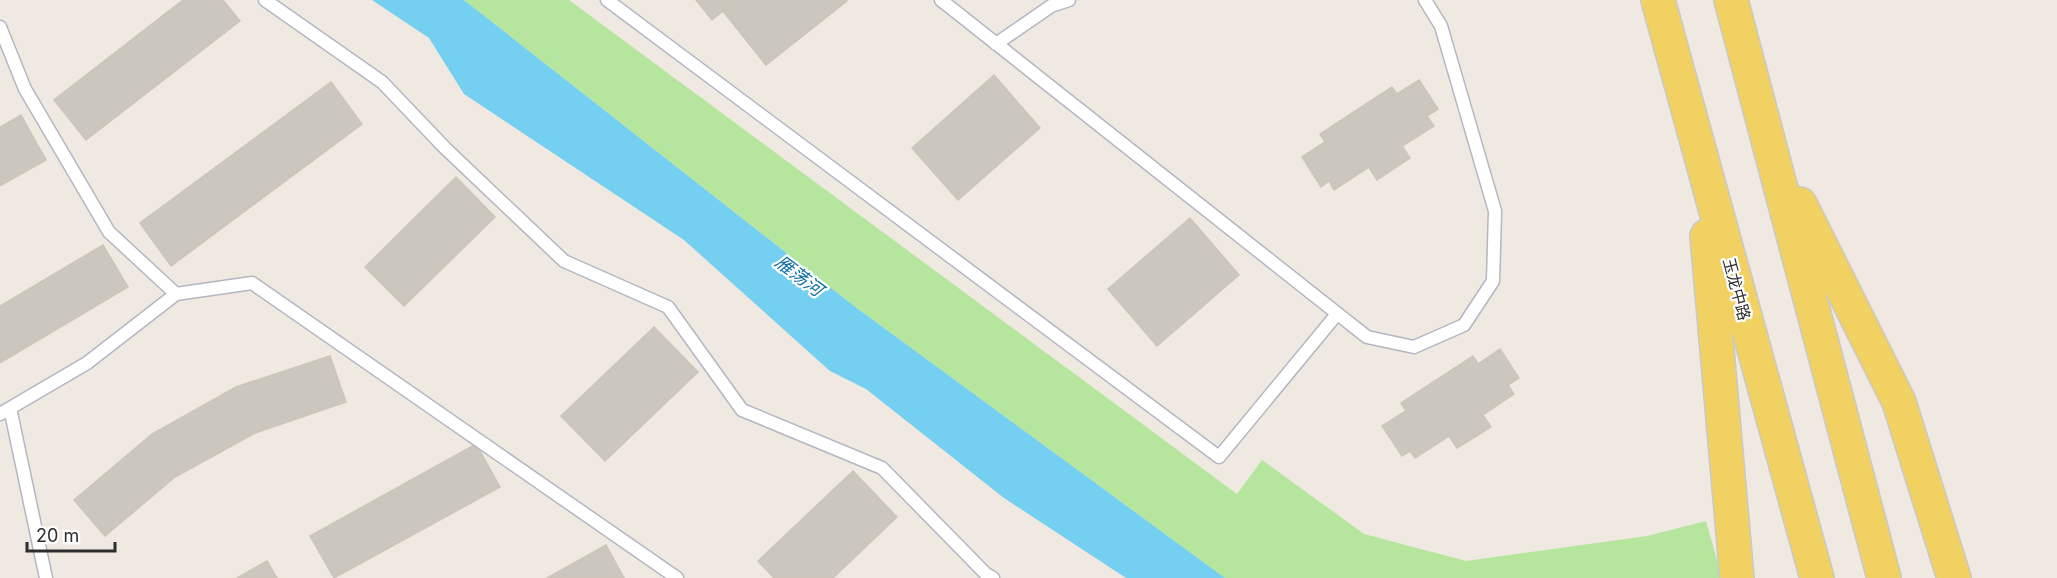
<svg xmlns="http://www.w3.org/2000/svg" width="2057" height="578" font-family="Inter,'Noto Sans SC',sans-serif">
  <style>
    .green { fill: #b6e59e }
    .water { fill: #75cff0 }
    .building { fill: #cbc7bf; stroke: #cbc5ba; stroke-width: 1.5 }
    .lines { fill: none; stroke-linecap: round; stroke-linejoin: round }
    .lane-casing { stroke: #b4b7c1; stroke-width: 15 }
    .primary-casing { stroke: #c9c9c9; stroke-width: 36 }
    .lane { stroke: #fff; stroke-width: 12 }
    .primary { stroke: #f2d163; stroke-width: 33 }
    .labels { text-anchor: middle; stroke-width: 4.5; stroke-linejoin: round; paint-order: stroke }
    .street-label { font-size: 16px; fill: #2e2e2e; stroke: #fff }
    .water-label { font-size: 18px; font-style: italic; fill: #0d6fa3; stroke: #fff }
  </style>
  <rect width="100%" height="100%" fill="#efe9e1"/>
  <path class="green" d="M464,0H569L1237,494L1262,460L1364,534L1466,561L1647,536L1706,521L1722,578H1225L854,306Z"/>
  <path class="water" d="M372,0H464L854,306L1225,578H1126L1004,498L866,389L830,371L684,240L464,94L429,38Z"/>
  <path class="building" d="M183,0H223L240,21L86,140L54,100Z
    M696,0H736L712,20Z
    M736,0H846L847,1L766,65L723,11Z
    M994,75L1040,128L958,200L912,148Z
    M1419,80L1438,109L1427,116L1434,126L1402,146L1410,158L1377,180L1369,167L1334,190L1329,181L1321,187L1302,157L1325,142L1320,134L1392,87L1397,94Z
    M331,82L362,124L171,266L140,223Z
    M21,115L46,160L0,186V127Z
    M456,177L495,217L404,306L365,267Z
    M1190,218L1239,275L1157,346L1108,289Z
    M103,245L128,287L0,363V306Z
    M654,327L698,372L605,461L561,416Z
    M1500,349L1519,378L1508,385L1514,394L1483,415L1491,427L1457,448L1449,436L1415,458L1410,451L1402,456L1382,426L1406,411L1401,403L1473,356L1478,364Z
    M330,356L346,402L255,433L175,477L105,536L74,500L152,434L236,387Z
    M476,444L500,487L334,578L310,536Z
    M853,471L897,517L833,578H774L758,561Z
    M606,545L624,578H547Z
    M267,561L277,578H237Z"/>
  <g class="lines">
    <defs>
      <path id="lane" d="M265,0L382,82L445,148L564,261L668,307L742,410L882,468L986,574L993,578
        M607,0L1219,457L1337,314
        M941,0L1367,337L1414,347L1464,325L1493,281L1495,211L1441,26L1425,0
        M0,27L25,89L109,232L176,294
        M996,44L1051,6L1069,0
        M10,408L46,578
        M0,414L87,363L176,294L252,283L677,578"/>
      <path id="primary" d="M1658,0L1817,578
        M1731,0L1884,578
        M1800,204L1899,402L1954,578
        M1707,236L1737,578"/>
    </defs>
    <use href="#lane" class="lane-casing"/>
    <use href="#primary" class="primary-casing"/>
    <use href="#lane" class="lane"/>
    <use href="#primary" class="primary"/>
  </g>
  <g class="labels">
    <g class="street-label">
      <text transform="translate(1737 289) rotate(75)" y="6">玉龙中路</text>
    </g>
    <g class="water-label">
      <text transform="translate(799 276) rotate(37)" y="6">雁荡河</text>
    </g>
  </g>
  <path d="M27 542v9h88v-9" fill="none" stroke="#2e2e2e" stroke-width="3"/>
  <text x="36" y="542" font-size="18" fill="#2e2e2e" stroke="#ffffff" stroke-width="4.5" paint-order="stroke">20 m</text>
</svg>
